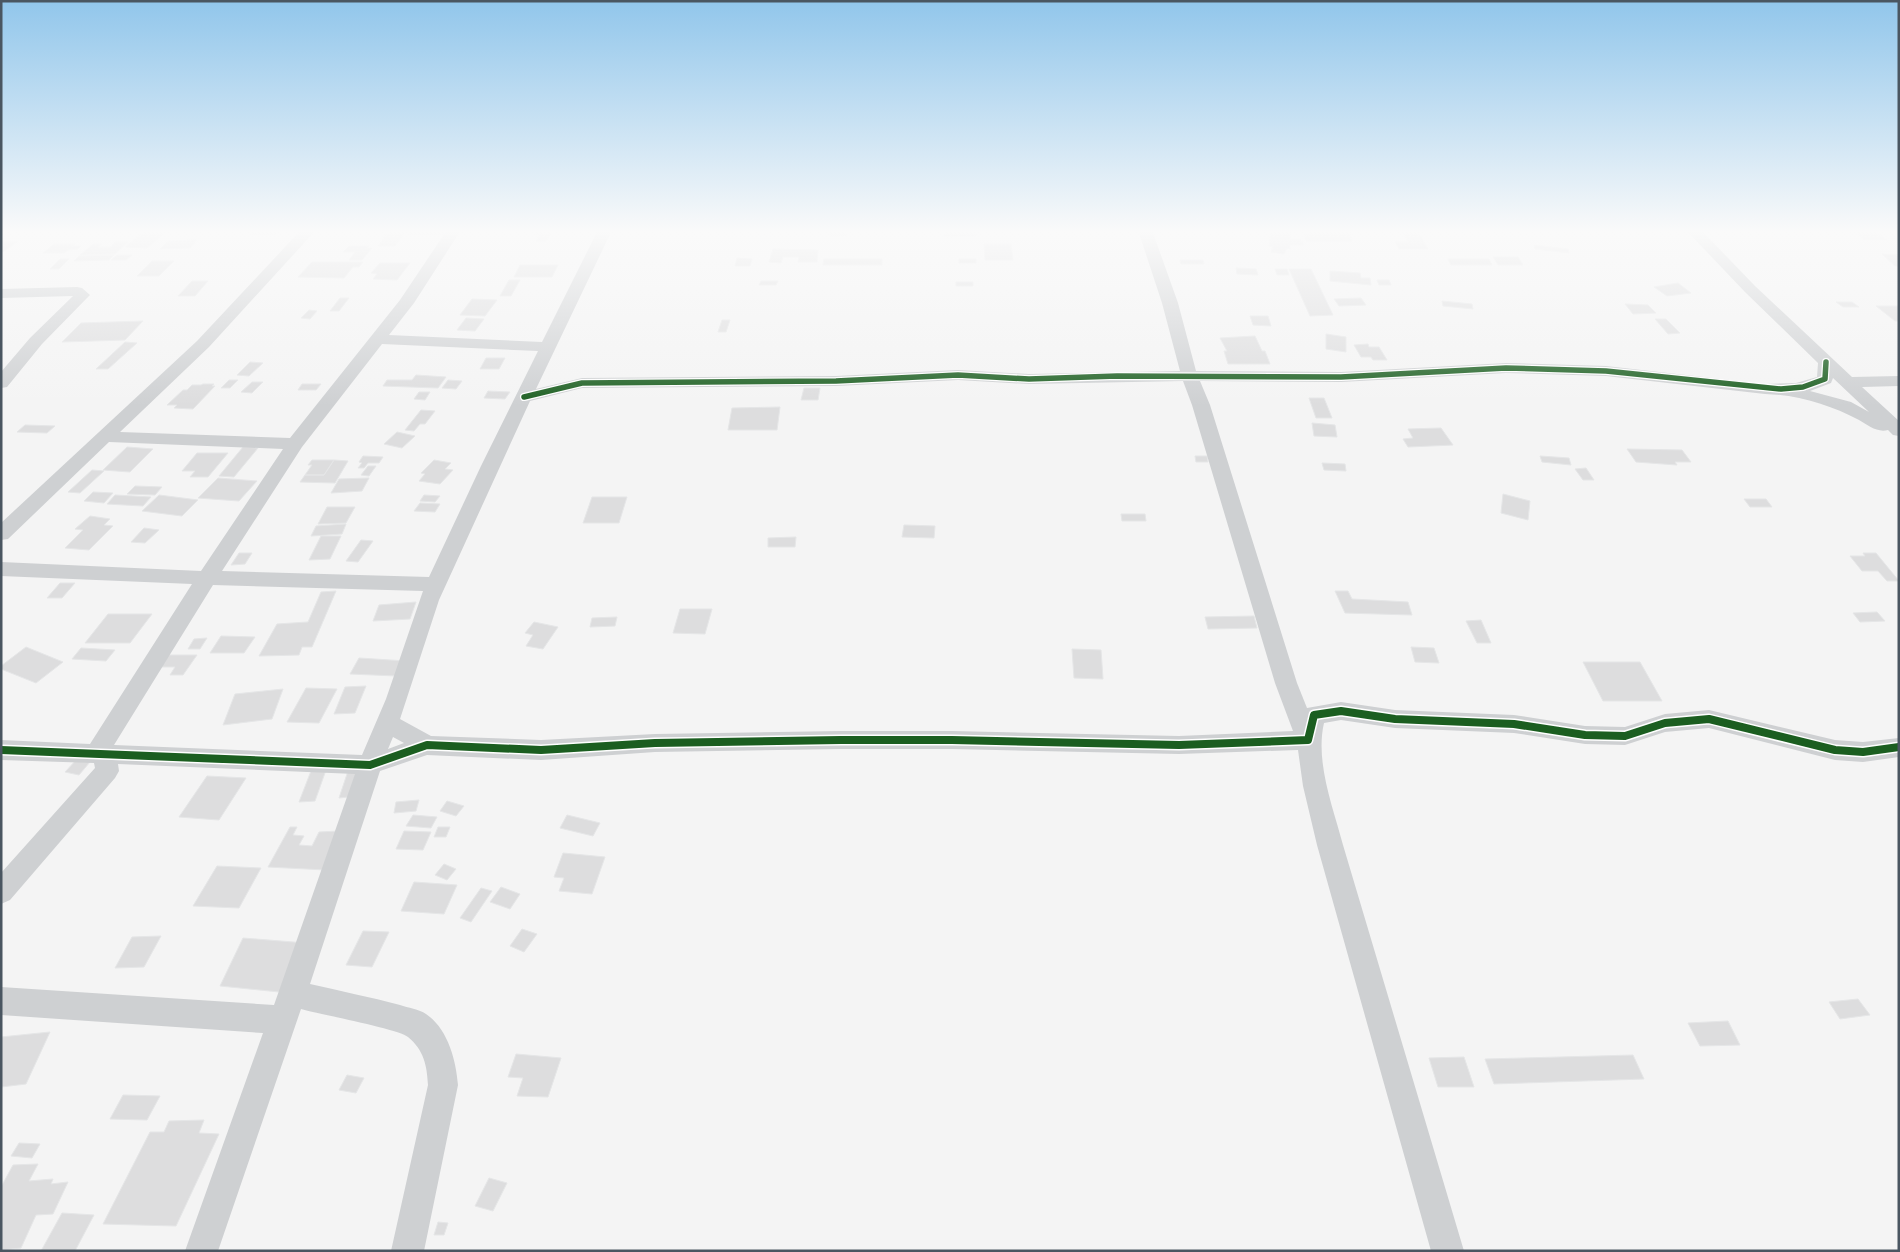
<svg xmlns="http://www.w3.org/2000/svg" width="1900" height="1252" font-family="Mulish,sans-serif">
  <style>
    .building { fill: #ddddde; stroke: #e5e6e7 }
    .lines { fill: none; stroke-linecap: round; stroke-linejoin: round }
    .minor { fill: #ced0d2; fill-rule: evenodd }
    .cycleway-far1-casing { stroke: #fff; stroke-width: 8 }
    .cycleway-casing { stroke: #fff; stroke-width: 11 }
    .cycleway-far1 { stroke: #1b5e20; stroke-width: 5.5 }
    .cycleway { stroke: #1b5e20; stroke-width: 8 }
  </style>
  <rect width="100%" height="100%" fill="#f4f4f4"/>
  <path class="building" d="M146,230H168L147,248L125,247Z
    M254,230H279L275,235H250Z
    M537,230H545L543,233H551L546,241H536L540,235H534Z
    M845,230L846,235L831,236L830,231Z
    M943,230H975L976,236L944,237Z
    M1271,230L1291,232L1290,240L1300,239L1304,245H1290V249L1287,248L1284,254L1271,252L1273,247L1269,246Z
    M1307,230H1348L1352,241H1306L1304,235H1310Z
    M1851,230H1874L1887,240H1864Z
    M389,231H406L395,246H378Z
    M412,231H446L443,235H410Z
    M1402,232H1418L1428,249H1399L1395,242H1408Z
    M197,240L190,248L160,249L168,241Z
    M1,241L17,242L3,252H1Z
    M115,242H128L115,254L80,255L93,244H102L98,247H111Z
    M54,244H75L72,246H81L78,249L68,250L64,253H43Z
    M984,244H1011L1013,260H985Z
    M1534,245L1568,249L1569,253L1535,249Z
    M349,246H369L367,248H372L362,260H349L355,252H343Z
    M773,249L818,250L817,262H798L799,257H783L781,263L769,262Z
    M1882,254L1899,255V266H1895Z
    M114,255L109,260L74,261L79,256Z
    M117,255H132L126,260H111Z
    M1493,257H1518L1523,265H1498Z
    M737,258L752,259L750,266H735Z
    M60,259H69L59,269H50Z
    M824,259H882V265H823Z
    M959,259H976V263H959Z
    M1448,259H1489L1492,265H1451Z
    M1180,260H1203L1204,264H1181Z
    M152,261H174L159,276H137Z
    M312,262H363L359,267H353L344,278L298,277Z
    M380,263H410L397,280L373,279L377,274L371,273Z
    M520,265H558L552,277H514Z
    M1236,268L1256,269L1258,275L1237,274Z
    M1275,269H1287L1289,275H1277Z
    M1289,269H1311L1333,315L1310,316Z
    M1330,271L1360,273L1361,278H1370L1371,285L1330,281Z
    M509,280H520L511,296H500Z
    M1377,280H1389L1391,285H1379Z
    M192,281H208L195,296H178Z
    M761,281H778L776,285H759Z
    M956,282H973V286H956Z
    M1678,283L1691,293L1667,296L1654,287Z
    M340,298H349L339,311H330Z
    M1361,298L1366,305L1339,306L1334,299Z
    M472,299L497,300L485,316L460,315Z
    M1442,301L1472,304L1473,309L1443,306Z
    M1836,302H1852L1859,307H1843Z
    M1625,304L1648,305L1656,313L1633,314Z
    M1876,306H1899V321H1895Z
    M309,310L317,311L310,319L301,318Z
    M1250,316H1268L1271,326L1253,325Z
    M466,318L484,319L475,331L457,330Z
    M1655,319H1666L1680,333L1668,334Z
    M722,320H730L726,332H718Z
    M143,321L125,340L62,342L81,323Z
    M1326,334L1346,337V352L1326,349Z
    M1255,336L1262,351H1265L1270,364H1228L1224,351H1227L1220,338Z
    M125,342L137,343L108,369H96Z
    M1368,344L1369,347H1379L1387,360H1373L1371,357H1361L1354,345Z
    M486,358H505L499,369H480Z
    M250,362L263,363L249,376L237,375Z
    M416,375L446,377L438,388L383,386L387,380H412Z
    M229,380H238L230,388H221Z
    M448,380L462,381L456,389L442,388Z
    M252,382H263L252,393L241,392Z
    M203,384H214L212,386H215L193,409L174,408L177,405H167L183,390H187L192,385H201Z
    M302,384H321L316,390H298Z
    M804,388H820L818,400H801Z
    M488,391L510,392L505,399L484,398Z
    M419,392H430L425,400L414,399Z
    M1309,398H1324L1332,418H1316Z
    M780,407L777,430H728L732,408Z
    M421,410L435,411L425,424H420L414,431L405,430Z
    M1312,423L1335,425L1337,437L1314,436Z
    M25,425L55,426L47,433L17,432Z
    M1441,428L1453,445L1408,447L1403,439L1413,438L1408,429Z
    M397,432L415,436L402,448L384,444Z
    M127,447L153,449L130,472L103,470Z
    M243,447L258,448L234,477L219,476Z
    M1627,449L1682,450L1691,462H1675L1677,465L1636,462Z
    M197,453H228L208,477H190L195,471H182Z
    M363,456L383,457L379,463H368L364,468H358L362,463L359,462Z
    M1195,456H1207L1208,462H1196Z
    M1540,456L1569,458L1571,465L1542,462Z
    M312,460H334L324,475H305L312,465H308Z
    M334,460L348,461L335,483L300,482L305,475H324Z
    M434,460L451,463L445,469L453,470L440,484L419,481L425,474L421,473Z
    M1322,463L1345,464L1346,471L1324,470Z
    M368,466H376L369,476L361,475Z
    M1586,468L1594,480H1583L1575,469Z
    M92,470L104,471L80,493L68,492Z
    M218,478L257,481L239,501L198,498Z
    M369,478L362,491L331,493L339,479Z
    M135,486L162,487L155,495L127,494Z
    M93,492L113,493L104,503L84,501Z
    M1503,494L1530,501L1528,520L1501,513Z
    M115,495L151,497L143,506L107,504Z
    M159,495L198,500L182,516L142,511Z
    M424,495L440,496L435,502L420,501Z
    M592,497H627L619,523H583Z
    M1744,499H1766L1772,507H1750Z
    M420,503L440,504L435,512L414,511Z
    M327,507H355L346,523L318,524Z
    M1121,514H1145L1146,521H1122Z
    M90,516L110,519L104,525L113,526L89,550L65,548L83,530L75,529Z
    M346,524L342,534L311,536L316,526Z
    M904,525L935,526L934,538L902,537Z
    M144,528L159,530L145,543L131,542Z
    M321,536H341L330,559L309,560Z
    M796,537L795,547H768V538Z
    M361,540L373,541L358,562L346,561Z
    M239,553H252L245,564L231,565Z
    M1863,553H1876L1899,581H1887L1878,571H1862L1850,556H1865Z
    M60,583H75L62,598H47Z
    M336,591L312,647H302L299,655L259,656L277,624L308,622L321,592Z
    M1335,591H1348L1352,599L1408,602L1412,615L1345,613Z
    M416,602L410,619L373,621L379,605Z
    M680,609H712L705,634L673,633Z
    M1877,612L1885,621L1860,622L1853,613Z
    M108,614H152L130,643H85Z
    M1254,616L1257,628L1208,629L1205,617Z
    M617,617L615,626L590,627L592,618Z
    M1481,620L1491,643H1477L1466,621Z
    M534,622L558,627L543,649L526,646L533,635L525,633Z
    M221,636L255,637L244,653H210Z
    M207,638L200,649H188L194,639Z
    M26,647L63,662L36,683L1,669V666Z
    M1411,647L1434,648L1439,663L1415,662Z
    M81,648L115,650L106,661L72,659Z
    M1072,649L1101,650L1103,679L1074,678Z
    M167,655H197L183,675H170L175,667H159Z
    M359,658L406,661L397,676L350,674Z
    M1583,662H1640L1662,701H1603Z
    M366,686L355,713L334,714L345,687Z
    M306,688L337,689L319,723L287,722Z
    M283,689L272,719L223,725L235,694Z
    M77,759L90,762L79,775L65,772Z
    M366,769L357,796L339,798L348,771Z
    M326,770L315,801L299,802L311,771Z
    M207,776L246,778L219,820L179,817Z
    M419,800L416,811L394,813L396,802Z
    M447,801L464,806L456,816L440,811Z
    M413,815L437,817L431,828L406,826Z
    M567,815L600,823L593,836L560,828Z
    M290,827H297L293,835L304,836L299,845L312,846L319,832L340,831L326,870L268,867Z
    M438,827H450L446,837H434Z
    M404,831L431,832L423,850L396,849Z
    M563,853L605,857L592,894L559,891L564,878L554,877Z
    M444,864L456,869L447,880L435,875Z
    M217,866L261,868L239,908L193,906Z
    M414,882L457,885L444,914L401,911Z
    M501,887L520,894L510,909L490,902Z
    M481,888L492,891L471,922L460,918Z
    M522,929L537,934L524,952L510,946Z
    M363,931L389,932L372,967L346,965Z
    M161,936L144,967L115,968L132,937Z
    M243,938L306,943L289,993L220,986Z
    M1858,999L1870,1015L1840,1019L1829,1002Z
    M1728,1021L1740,1045L1700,1046L1688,1023Z
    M50,1032L26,1084L1,1087V1037Z
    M516,1054L561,1058L548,1097L517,1096L523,1078L508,1077Z
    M1633,1055L1644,1079L1494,1084L1485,1059Z
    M1464,1057L1474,1087H1438L1429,1058Z
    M347,1075L364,1078L356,1093L339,1090Z
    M123,1095L160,1096L147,1120L110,1119Z
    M204,1120L199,1133L219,1134L176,1226L103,1224L150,1132H164L169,1121Z
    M19,1143L40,1144L32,1158L11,1156Z
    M38,1164L29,1181L53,1179L51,1184L68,1182L53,1214L36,1215L21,1248L1,1250V1187L13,1165Z
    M489,1178L507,1183L493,1211L475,1206Z
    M62,1213L94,1215L75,1251H41Z
    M438,1222L448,1223L444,1235H434Z"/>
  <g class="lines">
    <path class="minor" d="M301,230H316L209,347L120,432L290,438L400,300L447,230H461L414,303L389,335L542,342L598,230H612L536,389L582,378L836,376L958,370L1029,374L1180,371L1162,303L1138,230H1152L1178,303L1196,371L1341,372L1506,363L1606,366L1765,384L1796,383L1817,377L1818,363L1745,292L1686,230H1701L1755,286L1852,377L1899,376V386L1862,387L1899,421V436L1893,435L1888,430C1877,433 1868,425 1859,420C1830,405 1798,395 1765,394L1606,376L1506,373L1341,382L1200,381L1210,405L1297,683L1307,708L1341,702L1395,710L1514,715L1585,726L1625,727L1665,714L1709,710L1835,740L1863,742L1899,738V757L1863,762L1835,760L1709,728L1665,732L1625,745L1585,744L1514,733L1395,728L1341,720L1324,723C1315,762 1333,807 1343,845L1464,1251H1431L1317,845L1303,786L1298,750L1179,754L952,749H841L655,752L541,760L427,755L380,771L310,984C340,991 370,997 400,1005C408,1008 419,1009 426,1014C448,1029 456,1060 458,1085L424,1251H391L428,1085C427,1066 424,1050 408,1037C399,1029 318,1014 301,1009L218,1251H185L263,1033L1,1015V987L274,1005L355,774L118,764L119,771L115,778L10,900L1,904V873L95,768L94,763L1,760V740L90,744L192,584L1,576V562L201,571L283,449L109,442L8,539L1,540V523L197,341ZM382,344L538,351L481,466L429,577L222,571L302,447ZM1833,378L1869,412L1851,402L1810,391L1831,383ZM958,380L1029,384L1183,381L1192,405L1275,683L1293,731L1179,736L952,731H841L655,734L541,740L431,736L400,719L439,600L530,401L582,388L836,386ZM213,585L423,591L386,699L362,755L114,745ZM393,737L404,743L388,749Z
      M77,287L82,288L90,295L87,298L42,344L7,387L1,388V372L30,338L73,296L1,298V289Z"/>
    <defs>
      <path id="cycleway-far1" d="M524,397L582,383L836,381L958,375L1029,379L1117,376L1341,377L1506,368L1606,371L1781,389L1803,387L1825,379L1826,362"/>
      <path id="cycleway" d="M1,750L370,765L427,745L541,750L655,743L841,740H952L1179,745L1308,740L1314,715L1341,711L1395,719L1514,724L1585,735L1625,736L1665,723L1709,719L1835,750L1863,752L1899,747"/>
    </defs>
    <use href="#cycleway-far1" class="cycleway-far1-casing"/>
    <use href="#cycleway" class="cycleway-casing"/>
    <use href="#cycleway-far1" class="cycleway-far1"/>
    <use href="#cycleway" class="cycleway"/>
  </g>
  <linearGradient id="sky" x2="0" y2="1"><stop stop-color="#91c6eb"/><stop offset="0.57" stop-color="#fafafa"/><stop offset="1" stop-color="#fafafa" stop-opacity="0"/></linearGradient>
  <rect width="1900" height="406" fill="url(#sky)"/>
  <rect width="1900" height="1252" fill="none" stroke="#4a5661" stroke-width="5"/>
</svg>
